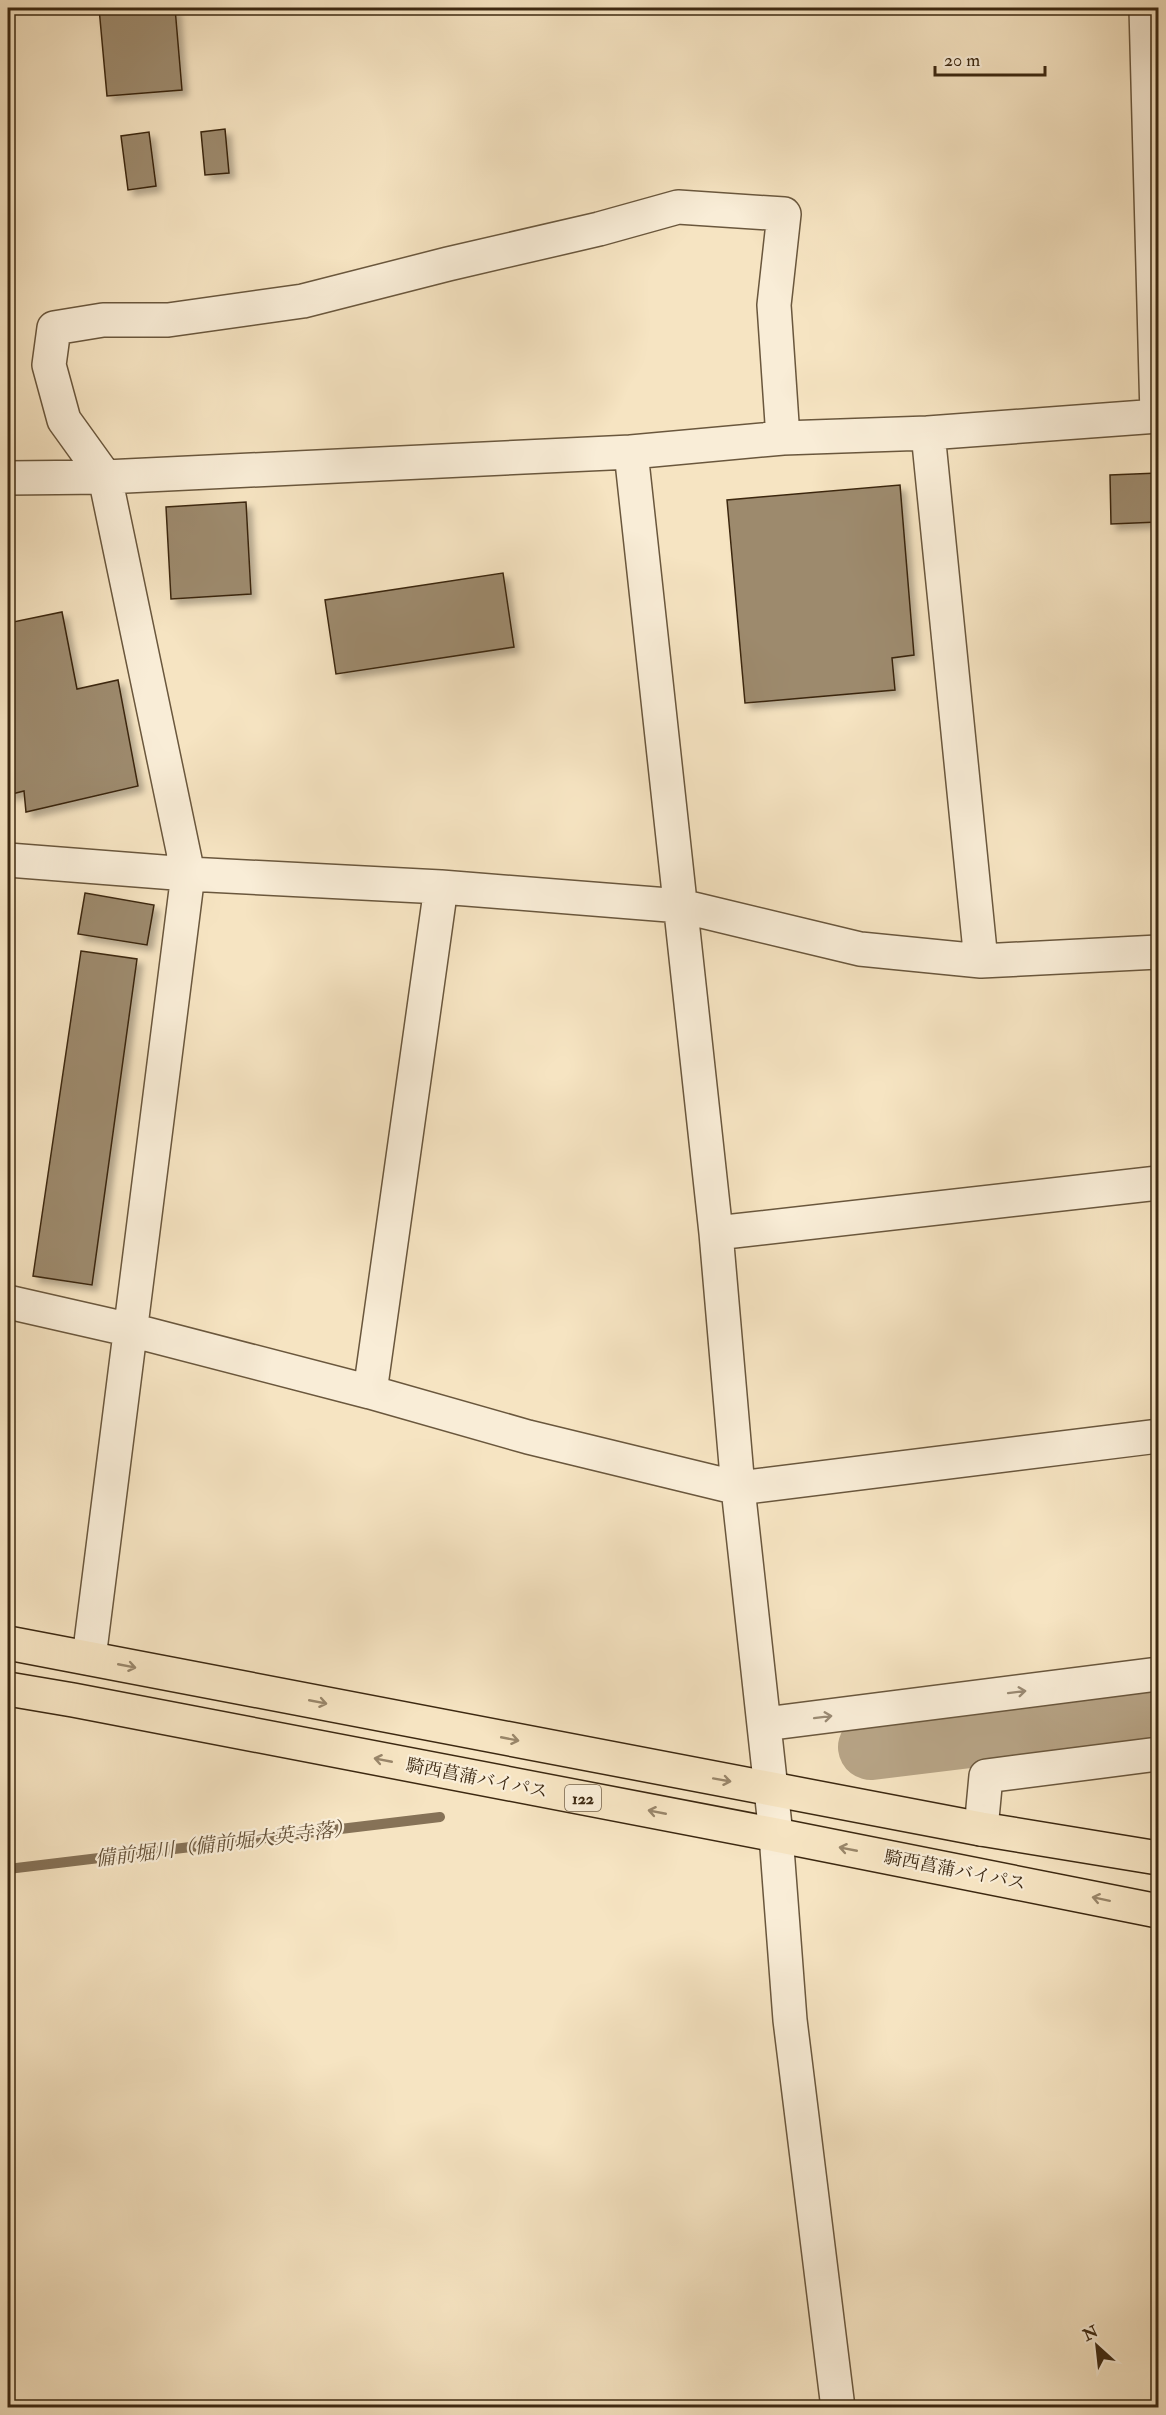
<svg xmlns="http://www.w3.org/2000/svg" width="1166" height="2415" font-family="'IM FELL Double Pica','Noto Serif JP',serif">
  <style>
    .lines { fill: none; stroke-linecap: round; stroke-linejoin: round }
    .stream { stroke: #867257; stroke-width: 10 }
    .river { stroke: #b7a486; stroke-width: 66 }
    .building { fill: #9d8a6d; stroke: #3c2811; stroke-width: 1.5; filter: url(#shadow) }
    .street-casing { stroke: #6a573d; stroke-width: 36 }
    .highway-casing { stroke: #3c2811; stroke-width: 36 }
    .street { stroke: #f9edd7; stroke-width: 33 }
    .highway { stroke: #f6e4c2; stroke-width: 33 }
    .oneway { stroke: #99866a }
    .oneway2 { stroke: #9a8a74 }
    .labels { text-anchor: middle; stroke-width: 4.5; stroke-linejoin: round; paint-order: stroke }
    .shield { fill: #f9edd7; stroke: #75634c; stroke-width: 1.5 }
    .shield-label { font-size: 16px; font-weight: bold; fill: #3c2811 }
    .street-label { font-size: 18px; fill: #3c2811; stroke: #f9edd7 }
    .water-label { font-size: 20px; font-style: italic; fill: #614d34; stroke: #f9edd7 }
  </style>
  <defs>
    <filter id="shadow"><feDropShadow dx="5.5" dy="5.5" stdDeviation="3" flood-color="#0004"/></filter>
  </defs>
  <rect width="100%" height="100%" fill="#f6e4c2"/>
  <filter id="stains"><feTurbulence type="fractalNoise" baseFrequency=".00333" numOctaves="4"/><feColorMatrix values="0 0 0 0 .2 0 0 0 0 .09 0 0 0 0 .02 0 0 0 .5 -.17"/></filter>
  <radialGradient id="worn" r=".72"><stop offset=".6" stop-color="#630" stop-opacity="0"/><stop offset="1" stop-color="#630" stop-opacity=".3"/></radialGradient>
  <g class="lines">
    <path class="stream" d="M8,1869L440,1817"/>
    <path class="river" d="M871,1747L1158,1712"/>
  </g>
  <path class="building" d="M99,8H175L182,90L107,96Z
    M225,129L229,173L205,175L201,132Z
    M149,132L156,186L128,190L121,136Z
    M1158,473V522L1111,524L1110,475Z
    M900,485L914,655L892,658L895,690L745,703L727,500Z
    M246,502L251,594L171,599L166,507Z
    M503,573L514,647L336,674L325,600Z
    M62,612L77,689L118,680L138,786L26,812L24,791L8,795V623Z
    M85,893L154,905L147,945L78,934Z
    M81,951L137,959L92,1285L33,1276Z"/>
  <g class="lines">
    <defs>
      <path id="street" d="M1146,8L1157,416
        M928,433L981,961
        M631,452L716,1233L738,1488L776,1835L790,2020L838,2408
        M8,478L105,477L631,452L783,438L928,433L1158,416
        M8,860L188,874L441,887L681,906L860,949L981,961L1158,952
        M716,1233L1158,1183
        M8,1302L131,1330L370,1392L528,1437L738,1488L1158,1436
        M370,1392L441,887
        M89,1658L188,874L105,477L64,420L49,365L54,328L103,320H168L303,301L448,264L599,229L678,207L784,214L774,305L783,438
        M765,1724L1158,1674
        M981,1829L986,1776L1158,1754"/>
      <path id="highway" d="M8,1643L981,1829L1158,1858
        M8,1689L73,1700L776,1835L1158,1911"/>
    </defs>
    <use href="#street" class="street-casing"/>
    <use href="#highway" class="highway-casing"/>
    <use href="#street" class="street"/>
    <use href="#highway" class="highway"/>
  </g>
  <defs><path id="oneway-shaft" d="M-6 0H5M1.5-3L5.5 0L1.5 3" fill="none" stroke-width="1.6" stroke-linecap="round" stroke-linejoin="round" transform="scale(1.5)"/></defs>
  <g class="oneway">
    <use href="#oneway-shaft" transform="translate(127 1666) rotate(11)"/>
    <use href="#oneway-shaft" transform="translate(318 1702) rotate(11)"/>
    <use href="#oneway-shaft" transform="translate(510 1739) rotate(11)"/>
    <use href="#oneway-shaft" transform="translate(383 1760) rotate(-169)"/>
    <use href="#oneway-shaft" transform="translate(722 1780) rotate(10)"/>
    <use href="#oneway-shaft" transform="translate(657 1812) rotate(-169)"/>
    <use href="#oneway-shaft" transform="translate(848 1849) rotate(-169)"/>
    <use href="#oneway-shaft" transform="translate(1101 1899) rotate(-168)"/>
  </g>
  <g class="oneway2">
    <use href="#oneway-shaft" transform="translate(1017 1692) rotate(-7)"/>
    <use href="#oneway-shaft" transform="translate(823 1717) rotate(-7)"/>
  </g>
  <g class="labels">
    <rect class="shield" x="565" y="1785" width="36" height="26" rx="4.5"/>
    <g class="shield-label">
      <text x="583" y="1804">122</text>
    </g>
    <g class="street-label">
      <text transform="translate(477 1778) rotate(11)" y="6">騎西菖蒲バイパス</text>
      <text transform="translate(955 1870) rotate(11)" y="6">騎西菖蒲バイパス</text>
    </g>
    <g class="water-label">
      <text transform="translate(224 1843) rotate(-7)" y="7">備前堀川（備前堀大英寺落）</text>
    </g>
  </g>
  <rect width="1166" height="2415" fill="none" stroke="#f6e4c2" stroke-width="30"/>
  <rect x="9" y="9" width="1148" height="2397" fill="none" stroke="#3c2811" stroke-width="3"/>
  <rect x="15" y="15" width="1136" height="2385" fill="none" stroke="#3c2811" stroke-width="1.5"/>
  <g transform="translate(1097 2346) rotate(333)" stroke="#f9edd7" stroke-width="4.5" paint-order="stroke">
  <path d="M0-4.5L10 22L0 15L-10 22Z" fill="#3c2811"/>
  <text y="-9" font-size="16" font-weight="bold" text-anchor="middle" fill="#3c2811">N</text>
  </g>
  <path d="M935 66v9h110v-9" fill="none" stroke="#3c2811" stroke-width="3"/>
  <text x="944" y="66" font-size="18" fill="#3c2811" stroke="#f9edd7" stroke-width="4.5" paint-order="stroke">20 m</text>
  <rect width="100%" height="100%" filter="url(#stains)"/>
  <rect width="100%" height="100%" fill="url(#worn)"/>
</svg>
